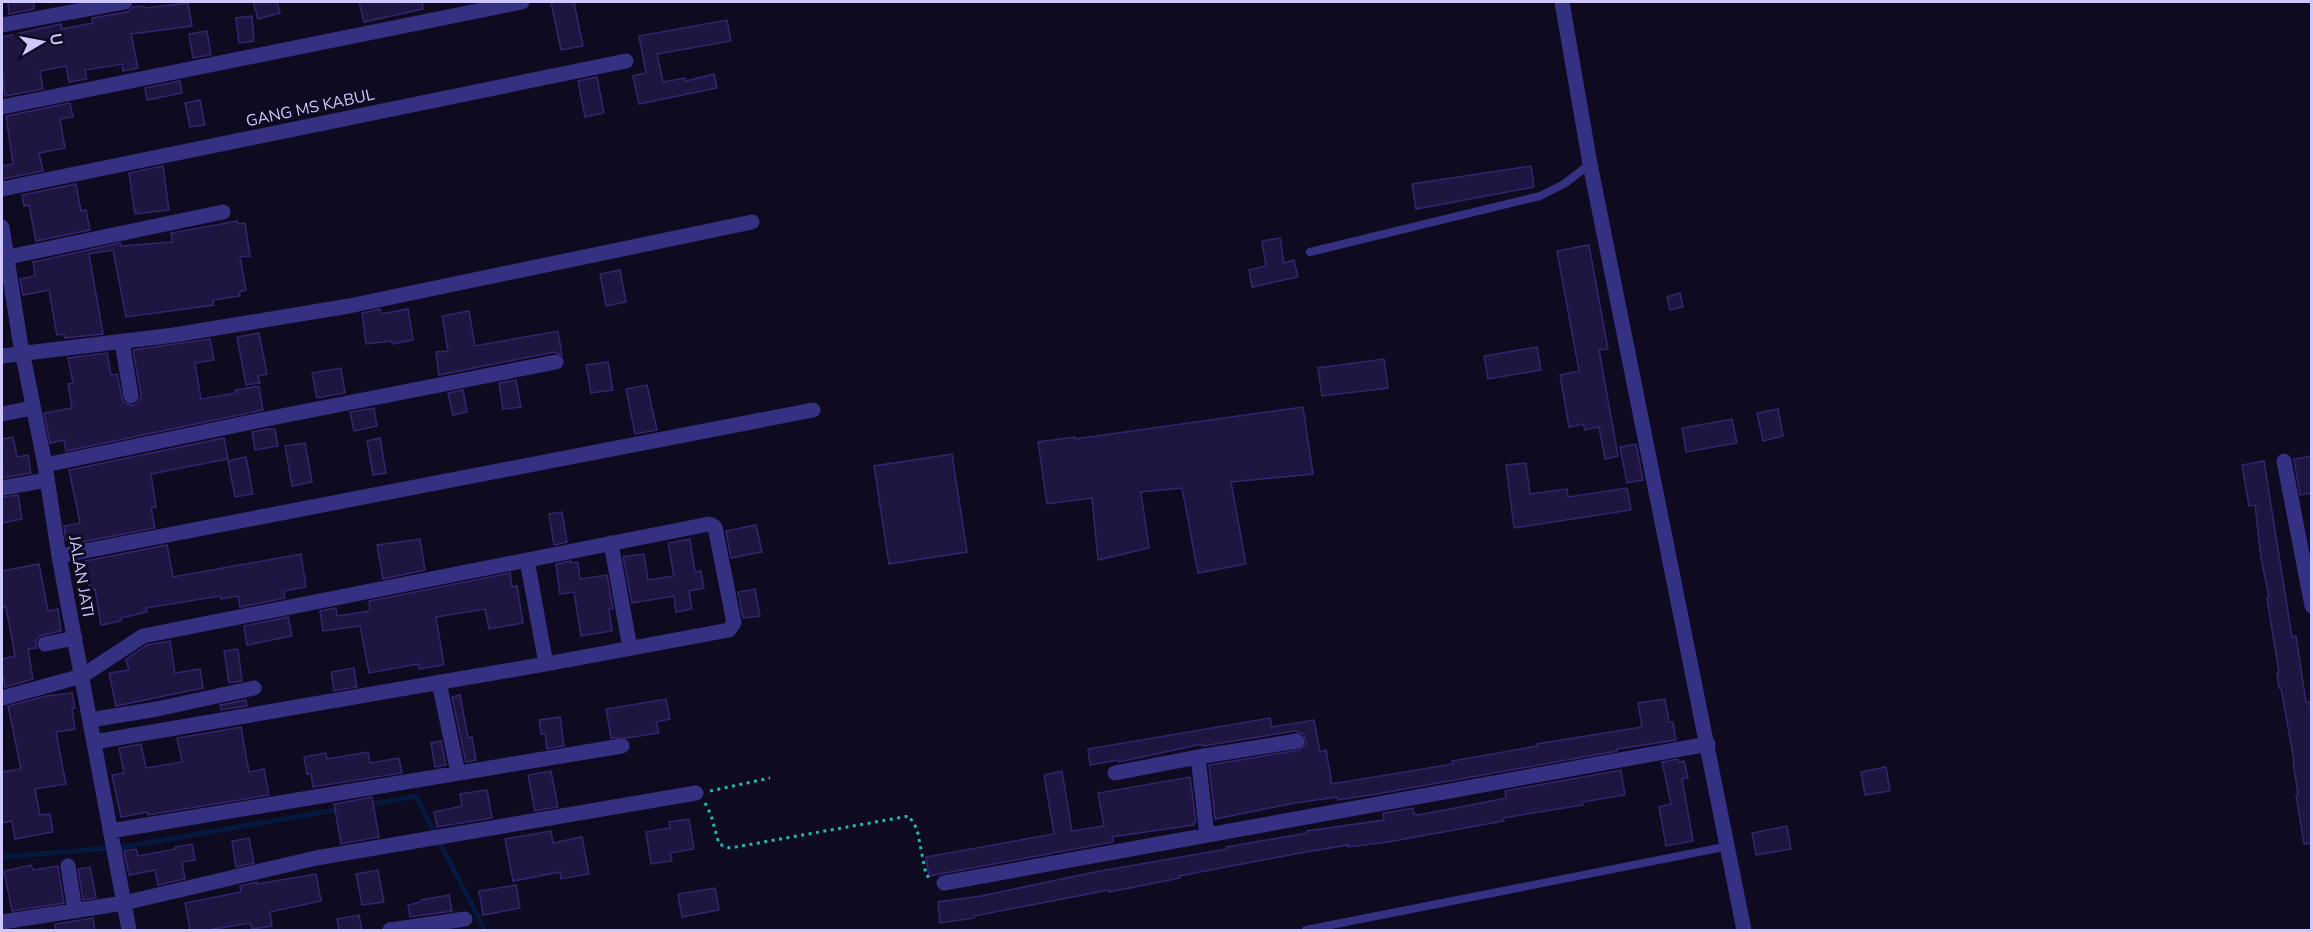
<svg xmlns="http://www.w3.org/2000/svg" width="2313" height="932" font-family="'Nunito Sans',sans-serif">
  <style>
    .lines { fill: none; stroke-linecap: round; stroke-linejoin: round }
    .stream { stroke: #05183d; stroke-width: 5 }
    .building { fill: #1e1541; stroke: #34256f; stroke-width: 1.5 }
    .path { stroke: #23b8b1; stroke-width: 3; stroke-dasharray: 3 4.5; stroke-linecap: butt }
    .lane { stroke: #353182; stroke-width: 8 }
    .street { stroke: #353182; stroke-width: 15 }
    .labels { text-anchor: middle; stroke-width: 6; stroke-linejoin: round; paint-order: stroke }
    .street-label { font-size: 16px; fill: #cfc8ff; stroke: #0e0a1f }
  </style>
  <rect width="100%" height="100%" fill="#0e0a1f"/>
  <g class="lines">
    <path class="stream" d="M368,805L416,796L485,930
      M2,857L124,847L341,809"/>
  </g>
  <path class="building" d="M8,2H34V9L9,14Z
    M253,2H277L280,13L258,19Z
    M359,2H422L423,9L364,22Z
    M551,2H574L583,46L561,50Z
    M188,3L192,26L131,34L138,68L123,71L122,64L85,70L87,79L69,82L66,66L40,71L43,89L5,96L2,72V37L61,24L62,29L93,23L92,18L127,12L133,7L144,6V8Z
    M252,16L254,41L239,43L236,18Z
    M727,20L731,41L657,54L663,82L685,78L686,81L714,74L717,88L639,104L633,76L646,73L639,36Z
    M207,31L211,55L193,58L189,34Z
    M597,77L604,113L585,117L578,81Z
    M180,81L182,93L147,100L145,88Z
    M200,100L205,125L190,127L185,103Z
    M70,103L73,117L60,119L65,148L39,153L43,171L2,179V166L13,164L6,116Z
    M163,166L169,210L135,214L129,173Z
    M1531,166L1534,187L1416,209L1412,184Z
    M76,184L81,211L86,210L90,230L36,241L29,205L24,206L22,195Z
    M237,221L238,224L245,223L250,256L240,257L246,290L239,292L240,296L213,300L214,305L126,317L113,250L89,254L103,334L65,338L64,334L57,335L49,290L23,295L20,279L35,276L33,262L120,243L121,246L172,242L171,233Z
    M1280,238L1284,263L1294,260L1298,277L1252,287L1249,270L1266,266L1262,241Z
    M1589,245L1608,349L1599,350L1618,456L1605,459L1599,427L1585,430L1583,424L1569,427L1560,375L1579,371L1557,251Z
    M620,270L626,302L606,306L600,274Z
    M1680,293L1683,307L1670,310L1667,297Z
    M380,309L381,314L408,309L413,340L392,344V341L366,344L362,313Z
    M469,311L475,346L558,331L562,355L554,352L439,375L436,352L448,351L442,316Z
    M259,333L267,374L258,376L260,383L246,385L237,337Z
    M210,339L214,360L195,363L201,399L236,393L235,390L259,386L263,410L66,451L64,440L50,443L44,413L72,408L68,384L73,383L68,358L107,353L111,375L117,374L123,402L132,406L138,403L141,395L133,350Z
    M1537,347L1541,370L1488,379L1484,356Z
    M1384,359L1388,388L1322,396L1318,368Z
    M608,362L613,390L591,393L586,365Z
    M341,368L345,393L317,398L312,373Z
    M516,380L521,407L503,409L499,383Z
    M647,385L657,430L635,434L626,389Z
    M463,390L467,412L453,415L448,393Z
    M1303,407L1313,474L1231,482L1246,564L1198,573L1182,488L1141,492L1149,548L1098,560L1092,498L1047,504L1038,442L1075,437V439Z
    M374,408L377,426L354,431L350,412Z
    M1778,409L1783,436L1763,441L1757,413Z
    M1732,419L1737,443L1686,452L1682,428Z
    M267,429H275L278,446L255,450L252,432Z
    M13,437L17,457L28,455L31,473L2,478V439Z
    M224,438L228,459L151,474L156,507L151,508L155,528L82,542L81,537L66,540L64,526L80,523L69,470Z
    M380,438L386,473L373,475L367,441Z
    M305,443L312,482L292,486L285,446Z
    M1636,444L1643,480L1627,483L1620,447Z
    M952,454L967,552L889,564L874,466Z
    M2312,456V493L2300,495L2294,459Z
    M246,457L253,494L235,497L228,461Z
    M2264,461L2292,637L2296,636L2306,702H2309L2312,715V843L2304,844L2296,795L2298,794L2293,762L2294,761L2281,688H2279L2277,673H2279L2267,598L2269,597L2261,558L2255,505L2249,506L2242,465Z
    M1526,463L1530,494L1567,489L1568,497L1627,488L1631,510L1514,528L1506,465Z
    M18,495L22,519L2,523V497Z
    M562,512L567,542L554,545L549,514Z
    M756,525L762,552L731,558L726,531Z
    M420,539L425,570L383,579L377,545Z
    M690,539L695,572L701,571L704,588L689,591L692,609L676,612L674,596L632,603L623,557L644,554L648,580L674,576L668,543Z
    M167,545L173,577L301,554L306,587L284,591L285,598L240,607L238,596L221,599L220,596L146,608L147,612L121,618V621L101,625L95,589L90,590L85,561Z
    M571,561V563L578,562L580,579L607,575L613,609H609L612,631L581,636L574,592L560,594L556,564Z
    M39,564L48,611L58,609L61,631L39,636L36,641V648L28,649L33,679L5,687L3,676L2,677V659L15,656L6,607L2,608V571Z
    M510,573L512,587L517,586L523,623L489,629L485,609L436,617L444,665L419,669L418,664L369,673L360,626L323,631L320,611L336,608L337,616L370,611L369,601Z
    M755,589L760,616L743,618L738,592Z
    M288,617L292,636L247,645L244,626Z
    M170,641L175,673L200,669L203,688L116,706L109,673L129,670L126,659L147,645Z
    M238,649L242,681L229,683L224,651Z
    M354,668L357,687L334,691L331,672Z
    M72,693L75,708H72L75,729L56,732L66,784L35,789L40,815L50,814L53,832L15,839L12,821L2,823V772L21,769L8,706L46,696Z
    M460,695L468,738L472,737L476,760L466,762L452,697Z
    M666,699L670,719L656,722L659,733L627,738H611L606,709Z
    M1665,699L1669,722H1673L1676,740L1617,749V751L1377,794L1338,800L1337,797L1295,803L1215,819L1209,765L1299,750L1306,744L1304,734L1295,731L1202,746V744L1119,762L1118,760L1090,765L1088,749L1270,718L1272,727L1314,720L1320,752L1326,750L1332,784L1453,764L1452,761L1537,746V744L1642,727L1638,703Z
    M246,700L247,706L221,710L220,705Z
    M560,717L564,746L547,749L545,734H541L539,720Z
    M241,727L249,772L264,769L269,795L148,815L147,812L121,817L112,775L124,773L119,748L141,744L146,768L182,762L177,738Z
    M441,741L446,765L435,767L431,743Z
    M368,752L370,763L399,758L402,773L313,787L311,774H307L304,757L326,753L327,759Z
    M1678,759L1679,763L1684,761L1688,778L1682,779L1693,841L1666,846L1659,807L1671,804L1662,762Z
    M1886,767L1890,791L1865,795L1861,772Z
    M1621,770L1625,795L1582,802L1583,805L1503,818L1504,821L1388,842L1348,847V845L1300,853L1179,876L1180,878L1140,886L1109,892V890L974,916V918L940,923L938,902L981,896L1095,872L1227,849L1226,847L1307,833V831L1384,820L1383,813L1413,808L1414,814L1418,815L1466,806L1506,798L1505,791Z
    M551,771L558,807L535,811L528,775Z
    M1062,771L1072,831L1104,826L1098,793L1190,777L1196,822L1193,823L1194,825L1112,837L1113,842L929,876L926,857L1054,834L1044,775Z
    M487,790L492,818L437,827L434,812L462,806L460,794Z
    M372,797L379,837L341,844L334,804Z
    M689,819L694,849L670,853L672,861L651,864L646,832L670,828L669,822Z
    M1787,826L1791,849L1756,855L1752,833Z
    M551,831L553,843L582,837L589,874L561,879L560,872L513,881L505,839Z
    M249,838L254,863L236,867L232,841Z
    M192,844L195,860L182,862L185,879L158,885L155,870L129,875L124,851L136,849L138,856L176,849L175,847Z
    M31,865L33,870L58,866L64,903L12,911L4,871Z
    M90,867L96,898L83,900L78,869Z
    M378,870L384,902L362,905L356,874Z
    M316,874L321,901L270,912L272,926L252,929L250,923L208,930H190L185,903L241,892L240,886L257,882V884Z
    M516,885L520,908L483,915L479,891Z
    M715,888L719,910L682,917L678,894Z
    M449,895L452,911L410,917L408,905L421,902V900Z
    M359,915L362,930H339L337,919Z
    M93,918L95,930H56L55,924Z"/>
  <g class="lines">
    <path class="path" d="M710,791L770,778
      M705,803L711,815L719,844L730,848L909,816L917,829L926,875L931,879"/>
    <path class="lane" d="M1310,252L1540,196L1564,184L1590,164
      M1306,930L1729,846"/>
    <path class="street" d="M1562,2L1590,164L1744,930
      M2,25L125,2
      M2,107L522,2
      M2,189L626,61
      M2,227L20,341L45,465L59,556L129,930
      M8,257L223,212
      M122,342L131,396
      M2,356L174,335L349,306L752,222
      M2,414L32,408
      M2284,461L2312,606
      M45,465L256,421L556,362
      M2,488L47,480
      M611,543L630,648
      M59,556L813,410
      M527,560L546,664
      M45,644L75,638
      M439,682L458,773
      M2,698L82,676L143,636L709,524L715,527L734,623L729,630L546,664L94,742
      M90,720L157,709L254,688
      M1115,773L1198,757
      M110,831L622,746
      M1207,835L1198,757L1297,741
      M68,866L75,911
      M944,883L1708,744
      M2,922L124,903L316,858L696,793
      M390,930L465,919"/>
  </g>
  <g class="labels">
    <g class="street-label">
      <text transform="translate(310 107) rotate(-12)" y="6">GANG MS KABUL</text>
      <text transform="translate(82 576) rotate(80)" y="6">JALAN JATI</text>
    </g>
  </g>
  <rect width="2313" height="932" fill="none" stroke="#cfc8ff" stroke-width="6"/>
  <g transform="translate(42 42) rotate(80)" stroke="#0e0a1f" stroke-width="4.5" paint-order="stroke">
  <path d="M0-4.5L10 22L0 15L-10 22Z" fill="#cfc8ff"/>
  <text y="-9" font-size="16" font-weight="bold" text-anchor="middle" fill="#cfc8ff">U</text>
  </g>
</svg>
